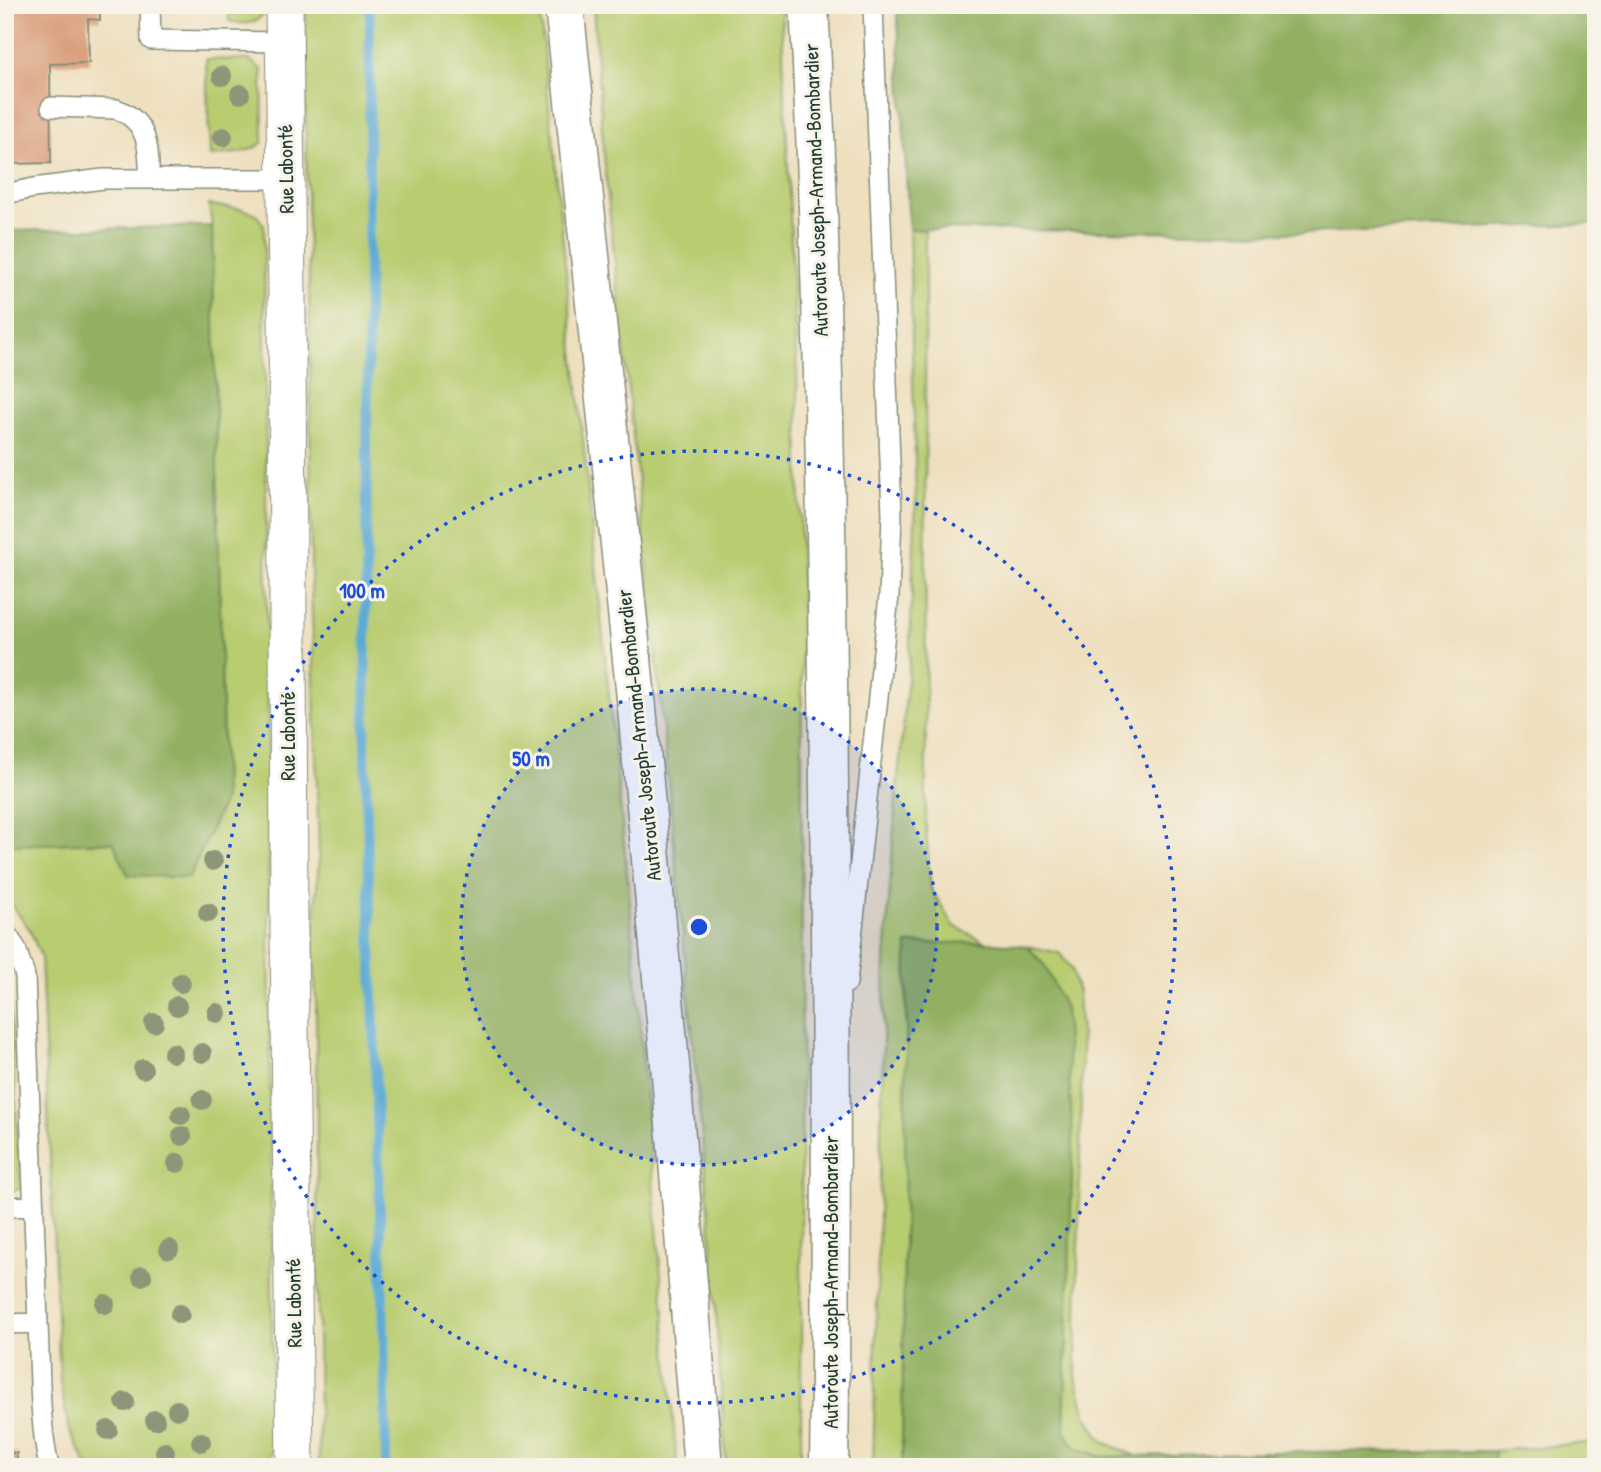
<svg xmlns="http://www.w3.org/2000/svg" width="1601" height="1472" font-family="'Patrick Hand',sans-serif">
  <style>
    .green { fill: #b8cc6f; stroke: #6c8452; stroke-width: 2 }
    .forest { fill: #92b062; stroke: #58764b; stroke-width: 2 }
    .lines { fill: none; stroke-linecap: round; stroke-linejoin: round }
    .stream { stroke: #5aa9d4; stroke-width: 10 }
    .building { fill: #d89a74 }
    .lane-casing { stroke: #868e79; stroke-width: 22 }
    .street-casing { stroke: #868e79; stroke-width: 39 }
    .highway-casing { stroke: #868e79; stroke-width: 41 }
    .lane { stroke: #fff; stroke-width: 19 }
    .street { stroke: #fff; stroke-width: 37 }
    .highway { stroke: #fff; stroke-width: 38 }
    .rail { stroke: #1f3d34; stroke-width: 5; stroke-dasharray: 10 5; stroke-linecap: butt }
    .tree { fill: #8d9679 }
    .ring { fill: none; stroke: #1d4ed8; stroke-width: 3.5; stroke-dasharray: 3.5 7 }
    .labels { text-anchor: middle; stroke-width: 6; stroke-linejoin: round; paint-order: stroke }
    .street-label { font-size: 21px; fill: #1f3d34; stroke: #f7f3e8 }
    .centre { fill: #1d4ed8; stroke: #f7f3e8; stroke-width: 3.5 }
    .ring-label { font-size: 21px; text-anchor: middle; font-weight: bold; fill: #1d4ed8; stroke: #f7f3e8; stroke-width: 6; stroke-linejoin: round; paint-order: stroke }
  </style>
  <rect width="100%" height="100%" fill="#f7f3e8"/>
  <filter id="ink" filterUnits="userSpaceOnUse"><feTurbulence type="fractalNoise" baseFrequency=".0143" numOctaves="2"/><feDisplacementMap in="SourceGraphic" scale="14" xChannelSelector="R" yChannelSelector="G"/><feConvolveMatrix kernelMatrix="1 2 1 2 8 2 1 2 1" color-interpolation-filters="sRGB"/></filter>
  <filter id="wash" filterUnits="userSpaceOnUse"><feTurbulence type="fractalNoise" baseFrequency=".00686" numOctaves="4" result="noise"/><feDisplacementMap in="SourceGraphic" scale="28" xChannelSelector="R" yChannelSelector="G"/><feGaussianBlur stdDeviation="1.57" result="paint"/><feColorMatrix in="noise" values="0 0 0 0 0 0 0 0 0 0 0 0 0 0 0 0 0 1.4 0 .05"/><feComposite in="paint" operator="in"/></filter>
  <g filter="url(#wash)">
    <rect width="100%" height="100%" fill="#eedfbe"/>
    <path class="green" d="M229,5H262V16C250,26 244,24 229,21Z
      M306,5H539L629,893L677,1467H319L316,1001L313,945L319,857L311,581L310,337L305,95Z
      M593,5H781L798,398L802,633L801,1467H726L710,1221L656,655L605,169Z
      M206,59L250,60L262,70L263,142C249,154 228,154 210,156Z
      M209,205L241,209L255,213L264,225L273,1451L262,1467H88L69,1430L60,1382L41,957L30,930L9,901L5,898V845L113,842L224,801L212,226Z
      M909,229L925,230L926,828L931,889L954,926L985,942L907,945L902,1467H873L885,961L896,798L909,666L916,497Z
      M1027,946L1059,953L1071,968L1078,993L1082,1050L1076,1377L1086,1415L1103,1442L1136,1456L1102,1457L1076,1448L1064,1430L1073,1140L1045,966Z
      M5,966L8,971L21,1188L5,1194Z
      M1596,1442V1467H1493L1495,1451Z"/>
    <path class="forest" d="M897,5H1596V224L1301,233L909,229Z
      M212,226L224,801L189,878L128,875L113,842L5,845V231Z
      M985,942L1027,946L1045,966L1065,1008L1073,1140L1064,1430L1076,1448L1102,1457L1273,1452L1495,1451L1493,1467H902L907,944Z"/>
    <g class="lines">
      <path class="stream" d="M370,5L365,756L384,1332L386,1467"/>
    </g>
    <g id="blocks">
      <path class="building" d="M5,5H100V20L88,19L89,63L50,64L51,163L5,164Z
        M5,1453H17V1467H5Z"/>
    </g>
  </g>
  <g filter="url(#ink)">
    <use href="#blocks" fill-opacity="0" stroke="#868e79" stroke-width="2"/>
    <g class="lines">
      <defs>
        <path id="lane" d="M150,5L151,40L284,42
          M51,107L116,109C148,120 150,150 149,179
          M5,194L34,188L103,179H286
          M5,932L16,948L25,976L38,1323
          M847,983L889,596L892,515L873,5
          M5,1207L34,1206
          M5,1324L38,1323C40,1370 39,1420 49,1467"/>
        <path id="street" d="M284,5L287,295L289,935L295,1467"/>
        <path id="highway" d="M564,5L637,708L671,1075L703,1467
          M809,5C823,267 827,529 829,791C831,1016 832,1241 829,1467"/>
      </defs>
      <use href="#lane" class="lane-casing"/>
      <use href="#street" class="street-casing"/>
      <use href="#highway" class="highway-casing"/>
      <use href="#lane" class="lane"/>
      <use href="#street" class="street"/>
      <use href="#highway" class="highway"/>
      <path class="rail" d="M5,212L8,214"/>
    </g>
    <g class="tree">
      <circle cx="222" cy="76" r="10"/>
      <circle cx="240" cy="94" r="10"/>
      <circle cx="223" cy="137" r="10"/>
      <circle cx="213" cy="861" r="10"/>
      <circle cx="208" cy="913" r="10"/>
      <circle cx="181" cy="983" r="10"/>
      <circle cx="177" cy="1006" r="10"/>
      <circle cx="217" cy="1013" r="10"/>
      <circle cx="154" cy="1023" r="10"/>
      <circle cx="173" cy="1053" r="10"/>
      <circle cx="202" cy="1053" r="10"/>
      <circle cx="143" cy="1069" r="10"/>
      <circle cx="202" cy="1100" r="10"/>
      <circle cx="181" cy="1115" r="10"/>
      <circle cx="182" cy="1136" r="10"/>
      <circle cx="177" cy="1163" r="10"/>
      <circle cx="169" cy="1249" r="10"/>
      <circle cx="142" cy="1276" r="10"/>
      <circle cx="105" cy="1304" r="10"/>
      <circle cx="180" cy="1314" r="10"/>
      <circle cx="125" cy="1402" r="10"/>
      <circle cx="177" cy="1410" r="10"/>
      <circle cx="155" cy="1420" r="10"/>
      <circle cx="108" cy="1430" r="10"/>
      <circle cx="201" cy="1442" r="10"/>
      <circle cx="165" cy="1452" r="10"/>
    </g>
  </g>
  <circle cx="699" cy="927" r="238" fill="#1d4ed8" fill-opacity=".12"/>
  <g class="ring">
    <circle cx="699" cy="927" r="238"/>
    <circle cx="699" cy="927" r="476"/>
  </g>
  <g class="labels">
    <g class="street-label">
      <text transform="translate(286 169) rotate(-91)" y="7">Rue Labonté</text>
      <text transform="translate(816 190) rotate(-92)" y="7">Autoroute Joseph-Armand-Bombardier</text>
      <text transform="translate(639 735) rotate(-96)" y="7">Autoroute Joseph-Armand-Bombardier</text>
      <text transform="translate(288 736) rotate(-90)" y="7">Rue Labonté</text>
      <text transform="translate(831 1282) rotate(-90)" y="7">Autoroute Joseph-Armand-Bombardier</text>
      <text transform="translate(294 1303) rotate(-91)" y="7">Rue Labonté</text>
    </g>
  </g>
  <circle cx="699" cy="927" r="10" class="centre"/>
  <g class="ring-label">
    <text x="362" y="598">100 m</text>
    <text x="531" y="766">50 m</text>
  </g>
  <rect width="1601" height="1472" fill="none" stroke="#f7f3e8" stroke-width="28"/>
</svg>
